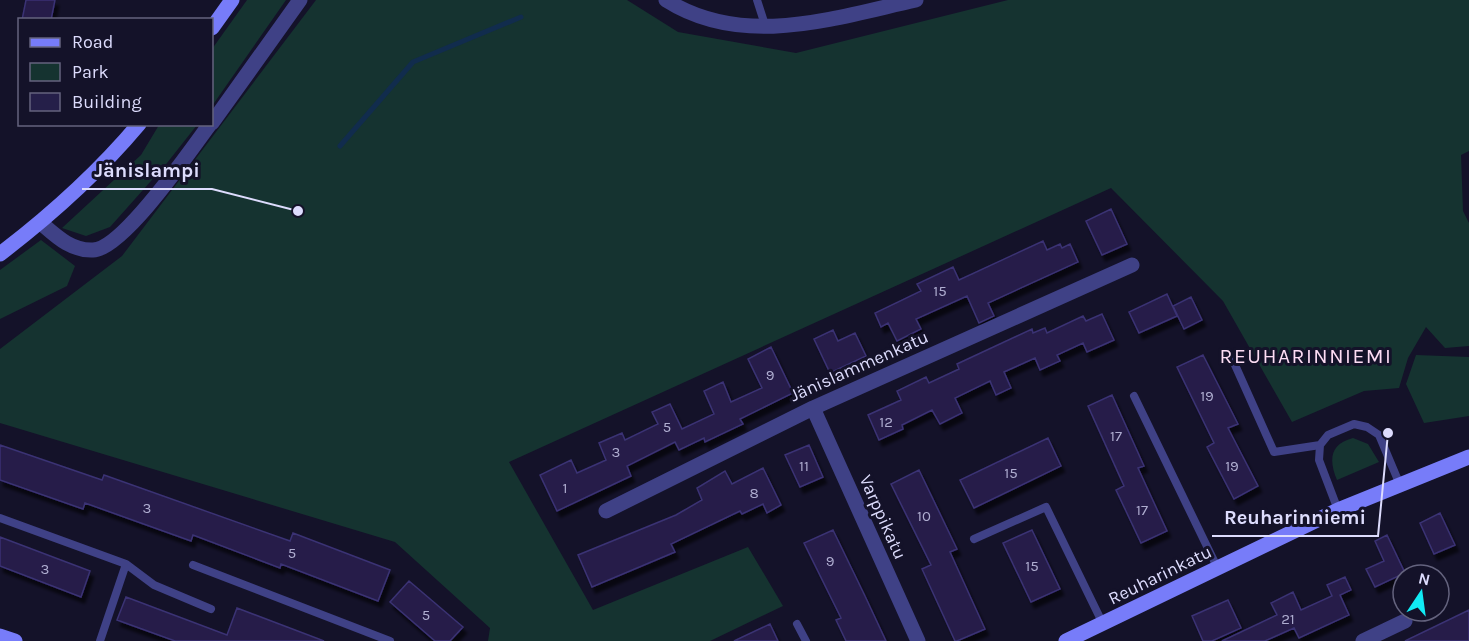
<svg xmlns="http://www.w3.org/2000/svg" width="1469" height="641" font-family="Karla,sans-serif">
  <style>
    .green { fill: #153330 }
    .lines { fill: none; stroke-linecap: round; stroke-linejoin: round }
    .stream { stroke: #112c4d; stroke-width: 5 }
    .building { fill: #251f49; stroke: #3b3274; stroke-width: 1.5; filter: url(#shadow) }
    .lane { stroke: #3f4186; stroke-width: 8 }
    .street { stroke: #3f4186; stroke-width: 15 }
    .secondary { stroke: #777cf9; stroke-width: 15 }
    .labels { text-anchor: middle; stroke-width: 6; stroke-linejoin: round; paint-order: stroke }
    .number-label { font-size: 15px; fill: #afadd0 }
    .street-label { font-size: 18px; fill: #dddcfd; stroke: #141229 }
    .quarter-label { font-size: 21px; letter-spacing: 1.5px; fill: #fdddf4; stroke: #141229 }
    .leader { fill: none; stroke: #dddcfd; stroke-width: 2 }
    .callout-dot { fill: #dddcfd; stroke: #141229; stroke-width: 2 }
    .callout-label { font-size: 20px; text-anchor: middle; font-weight: bold; fill: #dddcfd; stroke: #141229; stroke-width: 6; stroke-linejoin: round; paint-order: stroke }
  </style>
  <defs>
    <filter id="shadow"><feDropShadow dx="3.5" dy="6" stdDeviation="1.5" flood-color="#0009"/></filter>
  </defs>
  <rect width="100%" height="100%" fill="#141229"/>
  <path class="green" d="M247,0H286L212,106V49Z
    M316,0H627L678,32L796,53L1008,0H1469V151L1461,155L1463,211L1469,223V346L1445,348L1426,327L1408,358L1399,388L1364,391L1292,422L1223,301L1111,188L509,462L593,610L748,547L783,606L710,641H488L490,628L395,542L0,423V349L122,256Z
    M159,125H197L167,163L110,227L86,236L62,228L141,155Z
    M41,240L75,266L67,286L0,319V270Z
    M1416,355L1469,357V416L1424,423L1406,384Z
    M1353,438L1368,444L1379,462L1337,480C1329,461 1329,444 1353,438Z"/>
  <g class="lines">
    <path class="stream" d="M340,146L413,62L521,17"/>
  </g>
  <path class="building" d="M26,0H55L51,20H22Z
    M1111,209L1127,244L1102,255L1086,221Z
    M1043,241L1047,250L1060,244L1062,248L1070,244L1078,262L988,303L994,316L979,323L967,296L916,319L921,329L897,341L888,323L881,327L875,313L921,291L917,284L953,267L959,280Z
    M1167,294L1177,316L1139,333L1129,312Z
    M1191,297L1202,320L1184,329L1173,306Z
    M1102,314L1114,340L1087,352L1083,343L1057,355L1060,361L1040,370L1035,358L1004,372L1011,388L996,395L990,381L955,398L962,413L940,424L932,410L902,425L903,429L879,440L868,415L901,400L897,391L926,377L929,383L959,369L957,364L1032,329L1033,333L1045,328L1047,333L1083,316L1086,321Z
    M833,330L838,341L855,333L866,356L830,373L814,339Z
    M771,347L793,393L740,419L743,424L705,442L704,438L679,450L675,442L627,466L631,476L557,511L540,475L571,460L577,473L606,460L599,443L622,433L625,440L658,424L652,412L670,404L682,429L714,414L704,391L723,382L731,402L762,388L748,359Z
    M1203,355L1238,424L1228,428L1258,486L1234,499L1207,447L1214,443L1177,367Z
    M1112,395L1144,466L1138,468L1167,531L1141,543L1116,490L1124,486L1088,406Z
    M1048,438L1061,466L974,508L960,480Z
    M0,445L102,480L104,475L290,541L293,533L390,570L378,601L281,564L280,568L193,535L191,541L85,503L83,509L0,480Z
    M809,445L823,477L800,487L785,455Z
    M763,468L781,505L767,513L763,504L742,514L740,511L671,544L675,552L592,587L578,555L676,515L702,500L697,488L725,471L732,484Z
    M919,470L957,549L950,552L985,629L957,641H955L922,569L931,565L891,484Z
    M1440,513L1455,545L1434,554L1420,523Z
    M833,530L865,596L886,641H846L836,620L841,618L804,543Z
    M1032,530L1060,589L1031,602L1003,543Z
    M1387,535L1405,573L1375,587L1366,569L1384,561L1375,541Z
    M0,537L90,571L81,597L0,566Z
    M1345,577L1351,590L1340,595L1349,615L1299,638L1294,628L1265,641H1222L1277,615L1271,603L1293,592L1301,610L1332,596L1327,585Z
    M409,581L463,627L450,641H435L390,602Z
    M126,597L227,635L237,608L324,641H175L117,620Z
    M1228,600L1241,628L1212,641H1203L1192,616Z
    M1469,610V641H1405Z
    M770,624L778,641H734Z"/>
  <g class="lines">
    <path class="lane" d="M757,0L766,28
      M1231,356L1274,452L1320,445
      M1134,396L1218,569
      M1338,510L1319,460L1320,445L1328,435L1354,424L1367,427L1379,435L1400,485
      M0,518L126,564L154,585L211,609
      M974,539L1046,507L1103,624
      M193,565L390,641
      M797,624L806,641
      M100,641L126,564"/>
    <path class="street" d="M666,0C743,49 834,18 916,0
      M212,123L300,0
      M41,223C56,236 71,251 93,250C123,249 190,151 210,124
      M813,408L918,641
      M606,511L813,408L1132,265
      M1363,641L1405,621"/>
    <path class="secondary" d="M212,28L232,0
      M0,254C51,215 97,174 139,124
      M0,636L15,641
      M1066,641L1338,510L1469,457"/>
  </g>
  <g class="labels">
    <g class="number-label">
      <text x="940" y="296">15</text>
      <text x="770" y="380">9</text>
      <text x="1207" y="401">19</text>
      <text x="886" y="427">12</text>
      <text x="667" y="432">5</text>
      <text x="1116" y="441">17</text>
      <text x="616" y="457">3</text>
      <text x="804" y="471">11</text>
      <text x="1232" y="471">19</text>
      <text x="1011" y="478">15</text>
      <text x="565" y="493">1</text>
      <text x="754" y="498">8</text>
      <text x="147" y="513">3</text>
      <text x="1142" y="515">17</text>
      <text x="924" y="521">10</text>
      <text x="292" y="558">5</text>
      <text x="830" y="566">9</text>
      <text x="1032" y="571">15</text>
      <text x="45" y="574">3</text>
      <text x="426" y="620">5</text>
      <text x="1288" y="624">21</text>
    </g>
    <g class="street-label">
      <text transform="translate(859 366) rotate(-24)" y="6">Jänislammenkatu</text>
      <text transform="translate(883 517) rotate(66)" y="6">Varppikatu</text>
      <text transform="translate(1160 575) rotate(-26)" y="6">Reuharinkatu</text>
    </g>
    <g class="quarter-label">
      <text x="1306" y="363">REUHARINNIEMI</text>
    </g>
  </g>
  <path class="leader" d="M298 211L212 189H82M1388 433L1378 536H1212"/>
  <g class="callout-dot">
    <circle cx="298" cy="211" r="6"/>
    <circle cx="1388" cy="433" r="6"/>
  </g>
  <g class="callout-label">
    <text x="147" y="177">Jänislampi</text>
    <text x="1295" y="524">Reuharinniemi</text>
  </g>
  <rect x="18" y="18" width="195" height="108" fill="#141229" stroke="#64637e" stroke-width="1.5"/>
  <rect x="30" y="38" width="30" height="9" fill="#777cf9" stroke="#64637e" stroke-width="1.5"/>
  <text x="72" y="48" font-size="18" fill="#dddcfd">Road</text>
  <rect x="30" y="63" width="30" height="18" fill="#153330" stroke="#64637e" stroke-width="1.5"/>
  <text x="72" y="78" font-size="18" fill="#dddcfd">Park</text>
  <rect x="30" y="93" width="30" height="18" fill="#251f49" stroke="#64637e" stroke-width="1.5"/>
  <text x="72" y="108" font-size="18" fill="#dddcfd">Building</text>
  <g transform="translate(1421 593) rotate(13)"><circle r="28" fill="#141229" stroke="#64637e" stroke-width="1.5"/>
  <path d="M0-4.5L10 22L0 15L-10 22Z" fill="#11ebf4"/>
  <text y="-9" font-size="16" font-weight="bold" text-anchor="middle" fill="#dddcfd">N</text>
  </g>
</svg>
